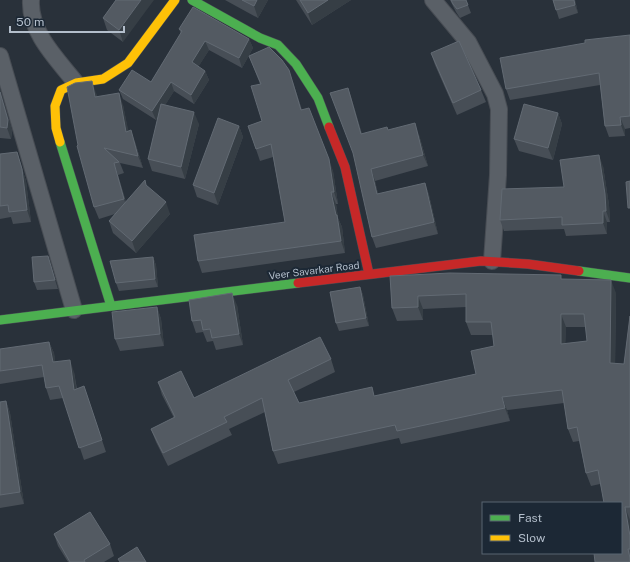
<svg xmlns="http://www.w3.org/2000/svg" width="630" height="562" font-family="'Public Sans',sans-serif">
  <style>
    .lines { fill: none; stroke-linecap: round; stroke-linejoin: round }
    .street-casing { stroke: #484d54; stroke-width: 18 }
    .fast-casing { stroke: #484d54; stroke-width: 10 }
    .slow-casing { stroke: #484d54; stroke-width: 10 }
    .jam-casing { stroke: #484d54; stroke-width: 10 }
    .street { stroke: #5a6067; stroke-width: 16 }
    .fast { stroke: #4caf50; stroke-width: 9 }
    .slow { stroke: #ffc107; stroke-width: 9 }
    .jam { stroke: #c62828; stroke-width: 9 }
    .wall { fill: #474e56; fill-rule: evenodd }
    .shaded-wall { fill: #363e45 }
    .building { fill: #535a62; stroke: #626a73; fill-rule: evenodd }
    .labels { text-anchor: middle; stroke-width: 4; stroke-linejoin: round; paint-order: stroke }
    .street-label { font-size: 10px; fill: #b3becb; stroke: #1c2835 }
  </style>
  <rect width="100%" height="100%" fill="#29313a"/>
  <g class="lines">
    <defs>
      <path id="street" d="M31,0C29,32 57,59 76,83
        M433,0L468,42L495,94L499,109L498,175L492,261
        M0,56L74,310"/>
      <path id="fast" d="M192,0L260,38L278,45L296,64L318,98L329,127
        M60,142L111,306
        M579,271L630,278
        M0,320L298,283"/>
      <path id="slow" d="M60,142L56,128L55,106L61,90L76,83L103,79L128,63L175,0"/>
      <path id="jam" d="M329,127L345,167L369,274
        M298,283L481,261L528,264L579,271"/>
    </defs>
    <use href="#street" class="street-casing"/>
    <use href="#fast" class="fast-casing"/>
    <use href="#slow" class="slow-casing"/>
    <use href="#jam" class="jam-casing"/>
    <use href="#street" class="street"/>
    <use href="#fast" class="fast"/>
    <use href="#slow" class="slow"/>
    <use href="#jam" class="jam"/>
  </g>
  <path class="wall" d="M116,0L123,42L107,30L103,18Z
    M225,0H268L258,18Z
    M296,0H351L312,25Z
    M450,0H466L471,13L460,18L456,12Z
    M553,0H575L578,13L559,19Z
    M179,29L249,39L253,48L242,68L209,50L198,67L205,71L209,80L194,104L174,91L165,105L199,124L185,179L152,171L148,159L158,117L156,120L123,99L119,90L151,82L181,34Z
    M630,35V128L625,129V136L609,137L605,126L600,85L510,100L506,89Z
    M431,53L481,90L486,102L457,115L435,65Z
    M249,56L293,82L302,110L333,171L338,204H336L338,218L342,227L345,253L202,273L198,261L285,222L273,157L260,161L248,126L262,121L260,84Z
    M0,88L12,131L11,139L0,138Z
    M348,88L352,100L362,134L388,130L419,135L428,166L375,181L378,194L425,183L429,195L438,234L376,248L372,237Z
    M96,93L97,97L123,105L128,131L135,142L143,168L120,163L124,173L118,175L126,202L147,186L170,214L136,253L113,233L109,221L115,214L99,219L94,207Z
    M558,113L562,124L553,160L519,151L514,139Z
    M239,126L243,137L218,205L197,197L193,185Z
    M17,152L26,181L31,222L13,224L11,217L0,219V154Z
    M603,166L609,205L610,222H607V234L566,236L564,229L504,231L500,220L564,187Z
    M153,257L156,265L158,287L119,291L116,283Z
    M51,265L58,289L37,290L34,282Z
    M390,276L563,279L616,293L615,364H624L630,316V562L621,553L600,484L591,486L586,473L579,441L573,442L568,429L564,403L507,410L510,421L401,444L399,438L278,464L273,451L265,412L229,429L232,435L168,466L156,442L151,429L174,418L162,395L158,382L194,398L331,359L335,372L294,392L299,403L375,396L476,374L494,346L493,335H471L466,322V307L423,309V320L397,321L392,308ZM566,327H586L587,341L565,344Z
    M360,287L363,295L369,326L339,331L336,323Z
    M237,305L243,345L216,350L213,341L207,342L203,332L196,333L192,321Z
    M157,307L161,319L164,346L120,351L115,339Z
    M49,342L54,353L55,362L74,372L77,389L84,386L106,452L84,460L63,398L50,400L46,388L44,377L0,384V349Z
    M6,401L10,413L24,504L0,508V402Z
    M54,534L110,544L114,556L104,562H68L58,546Z"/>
  <path class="shaded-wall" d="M141,0H154L123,42L119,30Z
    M257,0H268L258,18L254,6Z
    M328,0H351L312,25L308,13Z
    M574,0H575L578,13L575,5Z
    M249,39L253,48L242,68L239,58Z
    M205,41L209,50L195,72L192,62Z
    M289,70L293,82L306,123L301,110Z
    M205,71L209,80L194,104L191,95Z
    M92,81L96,93L99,109L95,97Z
    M171,82L174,91L156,120L152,111Z
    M0,88L12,131L11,139L7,128L0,92Z
    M348,88L352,100L365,145L361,134Z
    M119,93L123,105L131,143L126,132Z
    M194,112L199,124L185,179L181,167Z
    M558,113L562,124L553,160L548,148Z
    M620,117L625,129V136L621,125Z
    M415,123L419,135L428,166L423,155Z
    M239,126L243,137L218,205L214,193Z
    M131,130L135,142L143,168L138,156Z
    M17,152L26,181L31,222L27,210Z
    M599,155L603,166L609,205L610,222L606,211Z
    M329,159L333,171L338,204L334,192Z
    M114,163L118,175L128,211L124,199Z
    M371,169L375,181L381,206L377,194Z
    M425,183L429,195L438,234L434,222Z
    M331,192L336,204L338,218L342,227L345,253L341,241Z
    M166,202L170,214L136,253L132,241Z
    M603,211L607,222V234L603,223Z
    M48,256L51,265L58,289L55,280Z
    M153,257L156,265L158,287L155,279Z
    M611,280L616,293L615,376L610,363Z
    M360,287L363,295L369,326L366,318Z
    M232,293L237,305L243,345L239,334Z
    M418,296L423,309V320L418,307Z
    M157,307L161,319L164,346L160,334Z
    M561,314L566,327L565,357L561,344Z
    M49,342L54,353L57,374L53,362Z
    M70,360L74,372L78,401L74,390Z
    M502,397L507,410L510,421L505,408Z
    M6,401L10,413L24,504L20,492Z
    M625,507L630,520V536Z"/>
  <path class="building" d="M116,0H141L119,30L103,18Z
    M242,0H257L254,6Z
    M300,0H328L308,13Z
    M451,0H466L468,5L457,9L453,4Z
    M553,0H574L575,5L556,10Z
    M193,7L249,39L239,58L205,41L192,62L205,71L191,95L171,82L152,111L119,90L132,70L151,82L182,31L179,29Z
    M630,35V116L620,117L621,125L605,126L599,73L506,89L500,58L585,43V40Z
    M459,41L481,90L453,103L431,53Z
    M269,47L282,60L289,70L301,110L309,108L329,159L334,192H331L336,215H337L341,241L198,261L194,235L285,222L271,144L256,149L248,126L262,121L251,86L261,84L249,56Z
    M92,81L95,97L119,93L126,132L131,130L138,156L104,148L119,162L114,163L124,199L94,207L77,146L78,145L67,87L75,83Z
    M348,88L361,134L387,127L388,130L415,123L423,155L371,169L377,194L425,183L434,222L372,237L353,153L330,93Z
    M0,92L8,120L7,128L0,127Z
    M161,104L194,112L181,167L148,159Z
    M524,104L558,113L548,148L514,139Z
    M218,118L239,126L214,193L193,185Z
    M17,152L22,169L27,210L9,212L8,205L0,206V154Z
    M599,155L605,194L606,211H603V223L562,225V217L500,220L502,189L564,187L560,160Z
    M145,180L146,185L166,202L132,241L109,221Z
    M630,181V208H628L626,182Z
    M48,256L55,280L34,282L32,257Z
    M153,257L155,279L116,283L110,261Z
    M450,273L561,275V279L611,280L610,363L624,364L630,316V507H625L630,536V549H628L630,558V562H595L594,553H621V503H604L598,470L586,473L577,427L568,429L562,390L502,397L505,408L397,431L395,425L273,451L262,398L224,417L227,422L163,453L151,429L175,417L158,382L181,371L194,398L320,337L331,359L288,380L299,403L372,387L374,396L476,374L471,351L494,346L491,322H466V294L418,296V307L392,308L390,276ZM561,314H584L587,341L561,344Z
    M360,287L366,318L336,323L330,292Z
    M232,293L239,334L212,338L210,329L203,330L201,320L192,321L189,300Z
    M157,307L160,334L115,339L112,312Z
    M49,342L53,362L70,360L74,390L84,386L102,440L79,448L59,386L46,388L42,365L0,371V349Z
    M6,401L20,492L0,495V402Z
    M90,512L110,544L84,560L85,562H70L54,534Z
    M137,547L146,562H120L118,559Z"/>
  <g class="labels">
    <g class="street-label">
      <text transform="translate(314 270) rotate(-7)" y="4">Veer Savarkar Road</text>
    </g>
  </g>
  <rect x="482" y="502" width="140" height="52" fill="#1c2835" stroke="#586471"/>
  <rect x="490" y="515" width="20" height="6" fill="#4caf50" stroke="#586471"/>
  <text x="518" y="522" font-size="12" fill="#b3becb">Fast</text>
  <rect x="490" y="535" width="20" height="6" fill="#ffc107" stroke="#586471"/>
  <text x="518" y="542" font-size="12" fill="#b3becb">Slow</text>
  <path d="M10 26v6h114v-6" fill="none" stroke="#b3becb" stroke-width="2"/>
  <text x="16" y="26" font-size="12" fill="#b3becb" stroke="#1c2835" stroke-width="3" paint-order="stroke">50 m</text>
</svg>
